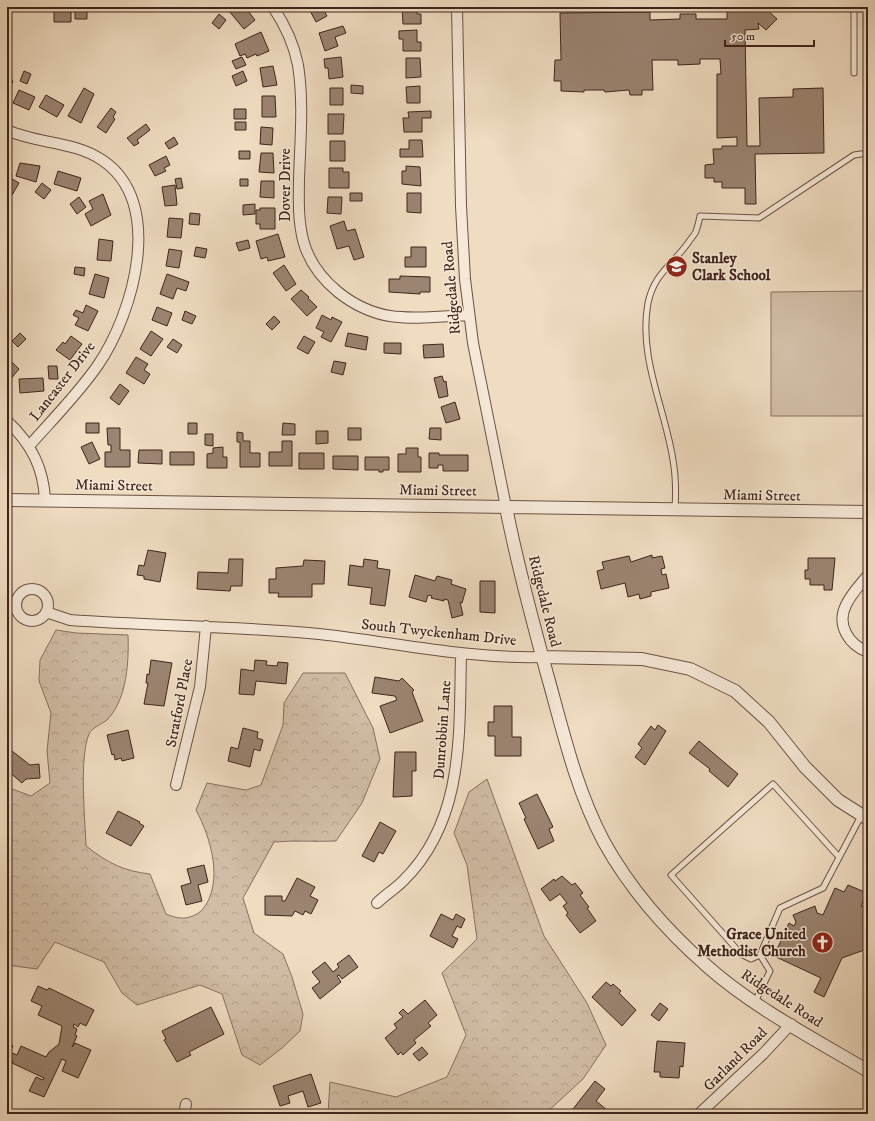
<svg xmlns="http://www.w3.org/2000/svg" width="875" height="1121" font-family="'IM FELL DW Pica',serif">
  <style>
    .forest { fill: url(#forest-crowns); stroke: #887060 }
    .garden { fill: #d1bda5; stroke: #887060 }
    .building { fill: #9b8471; stroke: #3f241a }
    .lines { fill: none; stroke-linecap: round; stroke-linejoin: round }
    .service-casing { stroke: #6b5244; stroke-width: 7 }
    .minor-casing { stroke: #6b5244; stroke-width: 12 }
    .tertiary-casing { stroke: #6b5244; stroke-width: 14 }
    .service { stroke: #f5e8d7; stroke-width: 5 }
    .minor { stroke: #f5e8d7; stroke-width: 10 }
    .tertiary { stroke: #f5e8d7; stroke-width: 12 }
    .labels { text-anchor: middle; stroke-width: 3; stroke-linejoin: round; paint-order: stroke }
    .street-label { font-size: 15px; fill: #3f241a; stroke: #f5e8d7 }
    .poi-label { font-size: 15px; font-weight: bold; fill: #3f241a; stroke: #f5e8d7; text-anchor: start }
  </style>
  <defs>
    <pattern id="forest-crowns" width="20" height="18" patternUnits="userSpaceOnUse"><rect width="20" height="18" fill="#d1bda5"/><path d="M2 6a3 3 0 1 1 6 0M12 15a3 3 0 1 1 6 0" fill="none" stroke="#b4a28d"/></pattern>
  </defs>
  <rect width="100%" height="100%" fill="#efdcc1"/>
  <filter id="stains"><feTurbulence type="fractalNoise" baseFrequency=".005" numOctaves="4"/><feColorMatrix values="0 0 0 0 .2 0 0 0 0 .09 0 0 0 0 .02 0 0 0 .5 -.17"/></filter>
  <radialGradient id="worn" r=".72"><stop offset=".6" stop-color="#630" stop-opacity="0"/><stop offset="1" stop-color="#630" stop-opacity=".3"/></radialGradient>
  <path class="forest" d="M56,630L76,633L128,635C129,662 127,698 108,719C103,724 92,727 89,734C79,759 85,817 86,846C108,863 123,871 150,874L166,914C171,916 176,918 181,918C188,919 199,914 203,909C224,882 211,838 196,810L207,783L246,790L261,785L283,725L284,703L303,673H345L373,728L380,759L362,803L336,841C315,842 295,840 274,842L243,898L254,933L283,954L292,977L303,1014L300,1031L282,1048L260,1065L242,1055L222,994L200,985L137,1005L122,993L104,962L55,942L37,969L7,965V787L31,796L50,783L47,751L51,713L39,681L40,660Z
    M487,779L544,936L587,1003L606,1045L583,1079L545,1114H328L330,1082L396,1097L447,1077L466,1035L442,973L477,939L467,865L454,833L469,792Z"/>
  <path class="garden" d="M868,291V416H771V292Z"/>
  <path class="building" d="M75,7H87V19H75Z
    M194,7H202L200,11L193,9Z
    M234,7H245L255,20L244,29L229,11Z
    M308,7H322L327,16L316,22Z
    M402,7H417V14H421V24H403Z
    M727,7L766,9L777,19L766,30L758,23L759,29L745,30L747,146H760L759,98L793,97V89L823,88L824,153L755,154L756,204H745V188H722V182H714V178H705V165L714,164L713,149H722V146H737V137L717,138V74H721L720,59H700V64L678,65V60H652L653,90H642V95H630L629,90L605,92L604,90H584V92L561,91V81H554L555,60H561L560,13L650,12V20L680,19V14H696V19H727Z
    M54,8H71V22H54Z
    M219,14L226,20L219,29L212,23Z
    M343,26L346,33L335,37L338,46L325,51L319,33Z
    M417,30V42H421V51H403V39H399V31Z
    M261,32L269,51L257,56L256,54L247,58L245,54L240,56L235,44Z
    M242,57L246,65L236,69L232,61Z
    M341,57L343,77L329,79L328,68H325L324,59Z
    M406,58H420L421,77L406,78Z
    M273,66L277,85L263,87L260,68Z
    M24,71L31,74L27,84L20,81Z
    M243,71L247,81L236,86L232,76Z
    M7,79L13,81L7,94Z
    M351,85L363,86V94L351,93Z
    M420,86V103H407L406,87Z
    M84,88L94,94L81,123L68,116Z
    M330,88H343V105H330Z
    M19,90L35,97L29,110L13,103Z
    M46,95L64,105L57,117L39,107Z
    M262,96H275L276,117H262Z
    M111,108L116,112L113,117L115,119L106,133L97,127Z
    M234,109H246V119H234Z
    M431,111V118H422V132H404L403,118H409L408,112Z
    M328,114H344L343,134H328Z
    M235,122H246V130H235Z
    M146,124L150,130L137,140L139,143L134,146L127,138Z
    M261,127L273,128L272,145L260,144Z
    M174,137L178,144L169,149L165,143Z
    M409,140H422L423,157H400V149H409Z
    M330,141H345V161H330Z
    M239,151H250V159H239Z
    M261,153H273L274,173L259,172Z
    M166,156L170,165L164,168L166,171L155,176L149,165Z
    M20,163L40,166L36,182L16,176Z
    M406,166L420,167L421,186L402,184V171H406Z
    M329,168H343V172H349V188H329Z
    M58,171L81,178L77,191L54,184Z
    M7,176L19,183L12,195L7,192Z
    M181,178L183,188L177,189L175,179Z
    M240,179H248V186H240Z
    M261,181H274V198L260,197Z
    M42,183L51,190L44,199L35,192Z
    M175,185L177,205L165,206L162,187Z
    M350,193H362V201H350Z
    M407,193H421V213L407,212Z
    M103,194L111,215L91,226L85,214L93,209L89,201Z
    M79,197L86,207L77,214L70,204Z
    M328,197H342L341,214L327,213Z
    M255,204V214L243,215V205Z
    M260,208H275V229H260V224H256V210H260Z
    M190,213L200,214L199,225L189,224Z
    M169,218L183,219L181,238L167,237Z
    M344,221L347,231L355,229L364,257L354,260L349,246L337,249L330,226Z
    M278,234L285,257L268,261L267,257L261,259L256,241Z
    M99,239L113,241L111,261L97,260Z
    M248,240L250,248L239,251L236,243Z
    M196,247L207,249L205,258L194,256Z
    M411,247H426V267H405V257H411Z
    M169,249L182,251L179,268L166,266Z
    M284,265L296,284L286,291L273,273Z
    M75,267L85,268L84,276L74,274Z
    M95,274L109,278L104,298L89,294Z
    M167,274L189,282L186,291L177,288L173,299L160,294Z
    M400,276L430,277V292H420V294L389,292V279H400Z
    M301,290L309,297L308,298L317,307L307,316L291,299Z
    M86,305L98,311L88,331L75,325L79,318L73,315L76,310L83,313Z
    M157,307L172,313L167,326L152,320Z
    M185,311L196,316L192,324L182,320Z
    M322,315L331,320L332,317L342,322L331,342L321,337L324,332L316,328Z
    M274,316L280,322L272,330L266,324Z
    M151,331L163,339L151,356L140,349Z
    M20,333L26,339L18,347L12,341Z
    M348,333L368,337L366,350L345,346Z
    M71,336L82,344L70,360L56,350L63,342L65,344Z
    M304,336L315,342L308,354L297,348Z
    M173,339L182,345L177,353L167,347Z
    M384,343H401V354L384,353Z
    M443,344L444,357L424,358L423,345Z
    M136,357L148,364L144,370L150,374L144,384L126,373Z
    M8,358L19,369L10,380L7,377Z
    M334,361L346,363L343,375L331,372Z
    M48,366H57L58,379H49Z
    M442,376L444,382L446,381L448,396L439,398L434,378Z
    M43,378L44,391L20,393L19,379Z
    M120,384L129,391L119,405L110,398Z
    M455,402L460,419L446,423L441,407Z
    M86,423H99V433H86Z
    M188,423H197V434H188Z
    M283,423L295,424V435H282Z
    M107,428H120V450H130V467H105V452H111V445H108Z
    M348,428H361V440H348Z
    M430,428H441V440L429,439Z
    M316,431H328V443L316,444Z
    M237,432L243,433V441H250V453H260V467H240V442H237Z
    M205,434H213V446L205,445Z
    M282,441H292V466H269V452H282Z
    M92,442L100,459L89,464L81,447Z
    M223,447V457H227V468H207V454L213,453V448Z
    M406,448H418V457H421V472H398V454H406Z
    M139,450H162V464L138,463Z
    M170,452H194V465H170Z
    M299,453H324V469H299Z
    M429,453H439V455H468V471H443V465H438V468H429Z
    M333,456H358V470L333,469Z
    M365,457H389V470H383V472H379V470H365Z
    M148,550L166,553L160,582L144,579V576L137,575L139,565L144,566Z
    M652,555V558L662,556L665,568L661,569L662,575L666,574L669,588L651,592V596L640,599L639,594L628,597L625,583L601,589L597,571L604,569L602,562L629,556L631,562Z
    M808,558H835L832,590H824V585H810V579H805V570H808Z
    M229,559H243L242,586H231L230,591L197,589L198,572L228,573Z
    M364,559L378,561L377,568L390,570L385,606L370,604L372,588L348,585L350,565L363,567Z
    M304,560L325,561L324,584H312V597H278L279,593H269V579H276V568L303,566Z
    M415,575L435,581L437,576L452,580L451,584L466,589L462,603L460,602L463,615L452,618L448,600L444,599V601L431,598L432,596L428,595L426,602L409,597Z
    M480,581H495V613L480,612Z
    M151,660L172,663L164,706L144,704L148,683H146L147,674L149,675Z
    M255,660L267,661L266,665L277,666L278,662L288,663L286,684L256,681L254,695L239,694L241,669L254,671Z
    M375,677L399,681L402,678L414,690L412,692L423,721L390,733L380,706L397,700L395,696L372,693Z
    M494,706H512V737H521V756H495V736H488V722H494Z
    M658,725L666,731L645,765L635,757L642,748L638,744L651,726L655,730Z
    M243,728L258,732L257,738L263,740L260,751L254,749L250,767L228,761L231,747L238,749Z
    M128,730L134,758L122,761L121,758L115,760L114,754L112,755L107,735Z
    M699,741L738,774L728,787L709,771L710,769L689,753Z
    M12,751L30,765L39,764L40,778L26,779L22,783L7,770V756Z
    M395,752H416V771H412V796L393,797Z
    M537,794L553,827L549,829L554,841L538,849L524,819L526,818L519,803Z
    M118,811L140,822L139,823L144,826L131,846L106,833Z
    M380,822L396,831L383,854L379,852L374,862L362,856Z
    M204,865L208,882L198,885L202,901L186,905L181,886L191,883L187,869Z
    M562,876L572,885L575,883L583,893L580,895L589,907L587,908L596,921L580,933L566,915L568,913L563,906L567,903L560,894L550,901L541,889L554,879L555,881Z
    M297,878L315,887L310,896L318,900L311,914L305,911L303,915L295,911L292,916L265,915V896H282V901H285Z
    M848,885L867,893L861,906L868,909V935L863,937L867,949L842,958L824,997L814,992L821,978L774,956L789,923L794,926L796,922L793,915L815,906L817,913L823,915L835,888L844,892Z
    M441,914L453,920L456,914L465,919L461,928L457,926L452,936L458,939L453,948L430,936Z
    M349,955L358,967L342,979L339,975L337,976L341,982L320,999L312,988L320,982L312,972L325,962L333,972L339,967L337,964Z
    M868,956V968L863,966Z
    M606,982L611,986L613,984L621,991L619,993L636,1010L622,1026L592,997Z
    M38,986L47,990L49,988L94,1010L86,1026L80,1023L78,1027L74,1024L73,1027L77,1029L75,1035L77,1036L72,1047L75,1043L91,1050L78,1078L62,1071L66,1061L62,1059L44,1097L29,1091L36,1077L43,1080L44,1078L12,1063L13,1061L8,1059L7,1061V1043L13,1046L10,1052L17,1055L21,1046L46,1057L49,1052L59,1044L62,1026L38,1015L42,1006L31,1001Z
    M425,1000L437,1015L428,1023L431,1026L414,1040L416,1043L403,1055L401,1052L398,1055L385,1038L397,1028L394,1024L403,1017L399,1013L403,1009L408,1014Z
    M660,1003L668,1009L659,1021L651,1015Z
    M211,1007L224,1034L189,1052L191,1055L177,1062L164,1040L166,1039L162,1031Z
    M657,1041L685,1043L683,1067L680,1066L679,1078L660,1077V1072H654Z
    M422,1047L428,1054L419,1061L413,1054Z
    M311,1074L321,1103L308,1107L303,1091L288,1096L290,1103L280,1106L273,1086Z
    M595,1081L605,1089L596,1101L612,1114H569Z"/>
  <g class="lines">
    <defs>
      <path id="service" d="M854,7V73
        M675,509C676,493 676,477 673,460C665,408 638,357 648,303C654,274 672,265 688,243C690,239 695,235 696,231C698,226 699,221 700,216L759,218L854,155L868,153
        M760,955L751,959L741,954L671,875L773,784L839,857
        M755,1002L770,971L760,955L780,908L823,888L861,816"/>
      <path id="minor" d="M273,7C285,25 294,44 298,65C304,103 300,143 299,180C298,227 299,260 338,292C353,304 371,313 390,316C415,320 443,316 469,315
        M457,7L461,206L465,279L473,343L506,507
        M7,130C37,144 74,141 102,160C166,202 133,314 98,365C78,394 52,420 29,446
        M7,421C31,443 44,468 45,501
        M868,575C860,585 851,594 846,605C836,625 849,645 868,652
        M16 605a16 16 0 1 1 32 0a16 16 0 1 1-32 0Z
        M46,612L70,620C153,626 236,626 319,634C393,642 466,659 542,657
        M176,785L200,687L206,626
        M377,903C385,895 395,889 403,881C465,820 459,734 461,654
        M184,1114L186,1104
        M699,1114L763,1054L791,1024"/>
      <path id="tertiary" d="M7,500L868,512
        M506,507C518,569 535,631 552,692C566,744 579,795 604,842C630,889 668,932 708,967C753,1007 816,1040 868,1071
        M542,657L642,659L690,669L735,691L769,722L805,767L838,800L868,819"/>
    </defs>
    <use href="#service" class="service-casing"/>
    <use href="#minor" class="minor-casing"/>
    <use href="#tertiary" class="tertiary-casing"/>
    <use href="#service" class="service"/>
    <use href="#minor" class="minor"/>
    <use href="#tertiary" class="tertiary"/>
  </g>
  <defs>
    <symbol id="school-disc" viewBox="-11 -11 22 22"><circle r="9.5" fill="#8f2418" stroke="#f5e8d7"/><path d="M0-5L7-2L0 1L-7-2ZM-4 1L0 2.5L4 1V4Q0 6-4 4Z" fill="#fff"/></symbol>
    <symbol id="church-disc" viewBox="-11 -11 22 22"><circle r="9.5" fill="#8f2418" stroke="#f5e8d7"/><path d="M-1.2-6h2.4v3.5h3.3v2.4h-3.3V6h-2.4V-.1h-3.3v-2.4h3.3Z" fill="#fff"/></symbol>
  </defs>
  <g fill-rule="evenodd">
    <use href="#school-disc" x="664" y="254" width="25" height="25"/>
    <use href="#church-disc" x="810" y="930" width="25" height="25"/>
  </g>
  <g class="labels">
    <g class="street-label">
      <text transform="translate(285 185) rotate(-90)" y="5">Dover Drive</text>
      <text transform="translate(451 288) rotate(-95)" y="5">Ridgedale Road</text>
      <text transform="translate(62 381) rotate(-52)" y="5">Lancaster Drive</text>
      <text transform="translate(114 485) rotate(1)" y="5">Miami Street</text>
      <text transform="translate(438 490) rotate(1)" y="5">Miami Street</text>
      <text transform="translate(762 495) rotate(1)" y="5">Miami Street</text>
      <text transform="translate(545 601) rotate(76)" y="5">Ridgedale Road</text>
      <text transform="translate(439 632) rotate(6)" y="5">South Twyckenham Drive</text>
      <text transform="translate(179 703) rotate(-79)" y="5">Stratford Place</text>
      <text transform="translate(442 730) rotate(-86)" y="5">Dunrobbin Lane</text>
      <text transform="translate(782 998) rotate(33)" y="5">Ridgedale Road</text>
      <text transform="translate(735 1059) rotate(-45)" y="5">Garland Road</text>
    </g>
    <g class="poi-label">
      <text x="692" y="263">Stanley<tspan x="692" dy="17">Clark School</tspan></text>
      <text x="806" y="939" text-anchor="end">Grace United<tspan x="806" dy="17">Methodist Church</tspan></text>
    </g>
  </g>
  <rect width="875" height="1121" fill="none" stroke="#efdcc1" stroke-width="24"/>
  <rect x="8" y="8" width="859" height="1105" fill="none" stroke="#3f241a" stroke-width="2"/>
  <rect x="12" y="12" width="851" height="1097" fill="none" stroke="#3f241a"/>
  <path d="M725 40v6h89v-6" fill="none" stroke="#3f241a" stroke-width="2"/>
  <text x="731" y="40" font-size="12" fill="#3f241a" stroke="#f5e8d7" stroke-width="3" paint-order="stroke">50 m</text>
  <rect width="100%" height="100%" filter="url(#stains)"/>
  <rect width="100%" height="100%" fill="url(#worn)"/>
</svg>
